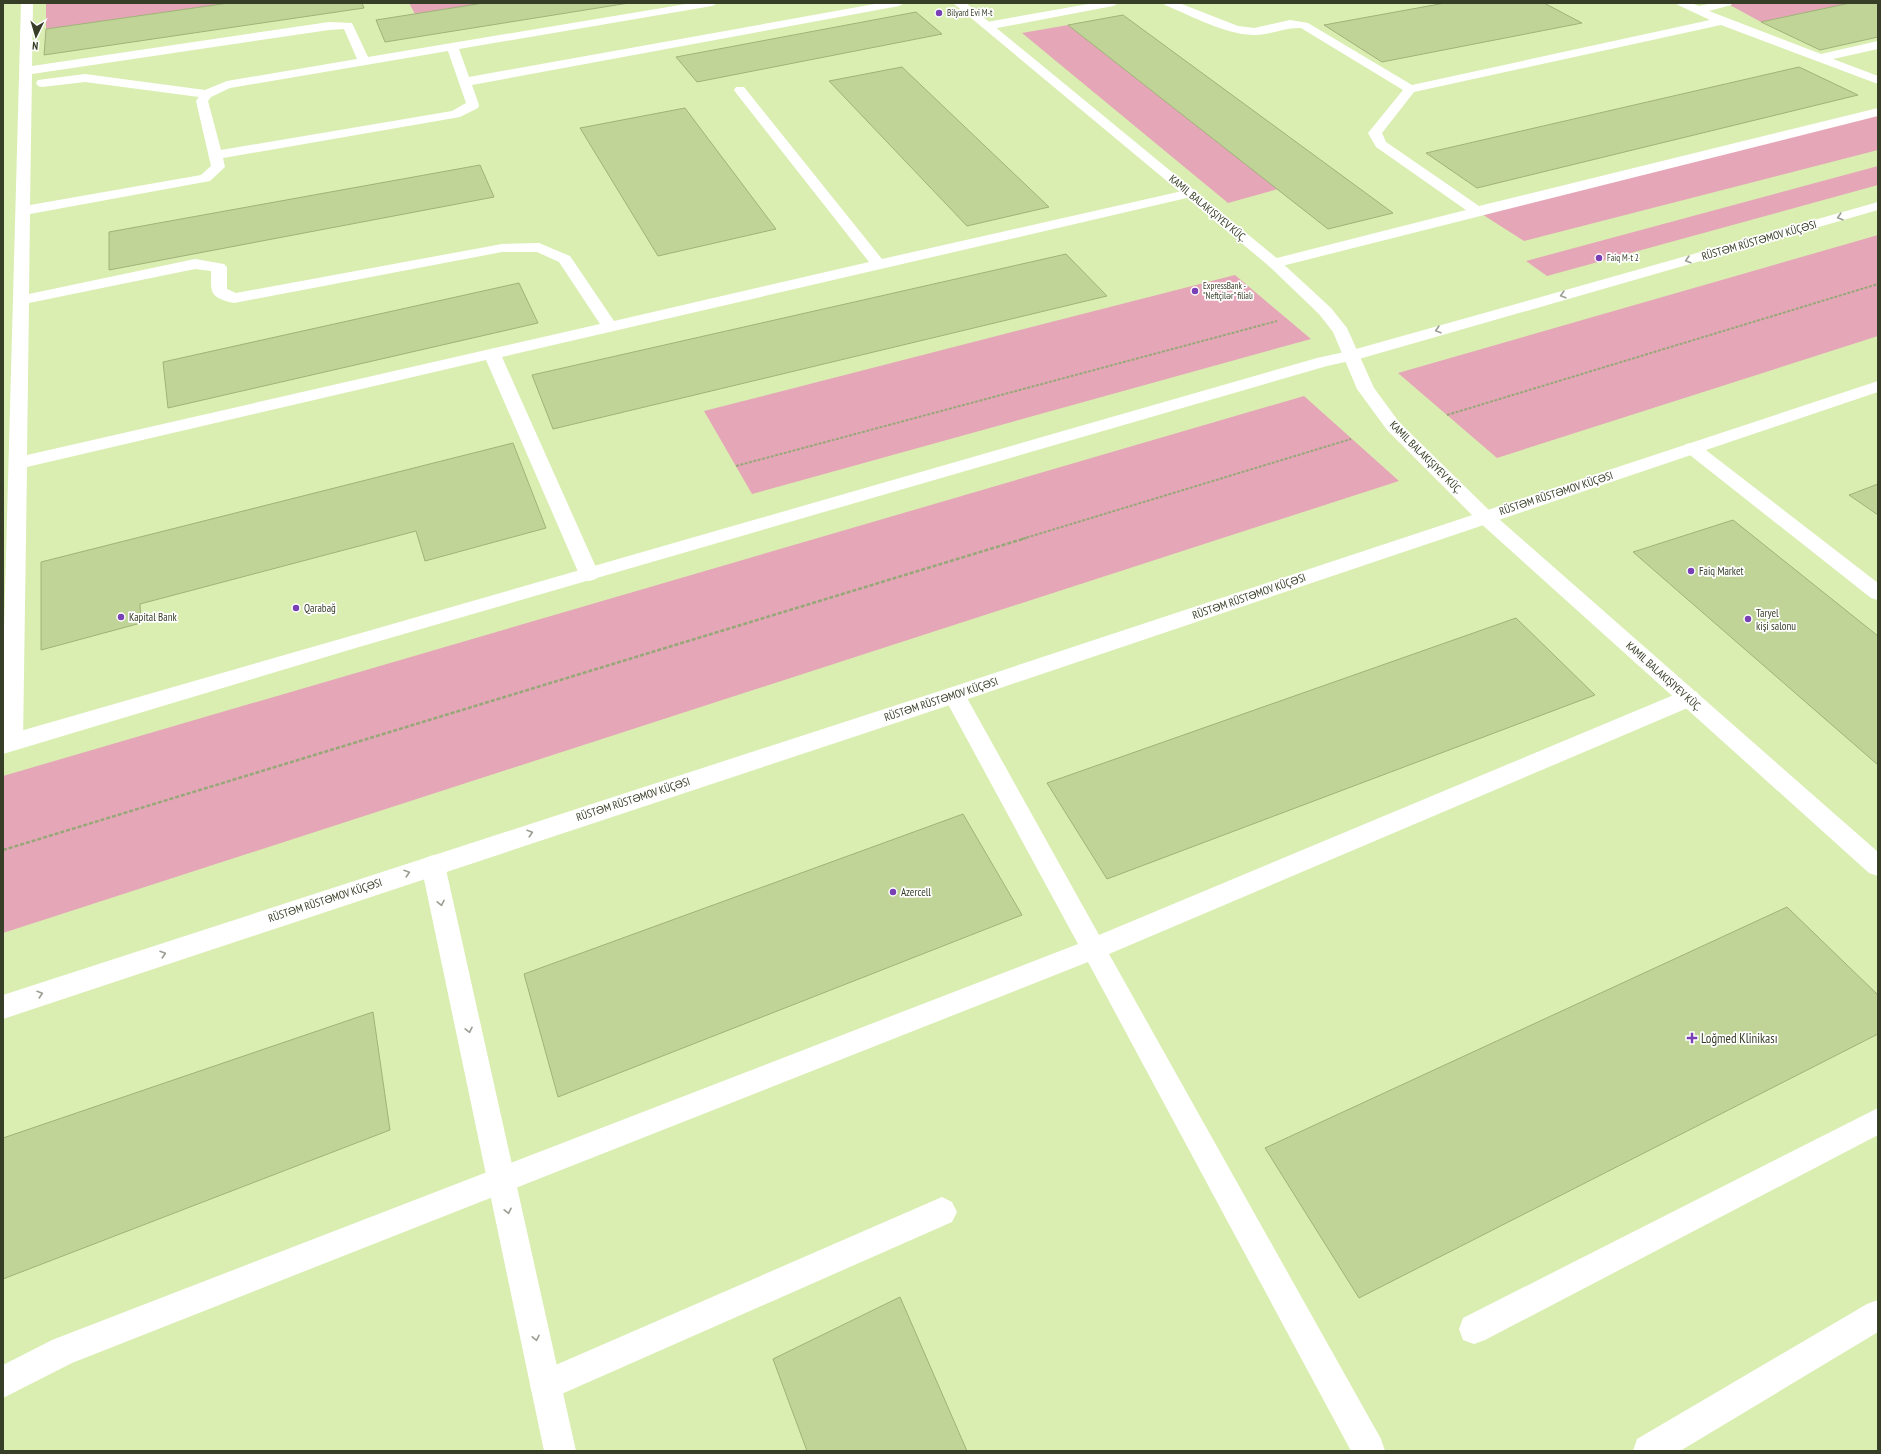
<svg xmlns="http://www.w3.org/2000/svg" width="1881" height="1454" font-family="'PT Sans Narrow',sans-serif">
  <style>
    .green { fill: #e5a7b7 }
    .building { fill: #c0d497; stroke: #a0b279 }
    .lines { fill: none; stroke-linecap: round; stroke-linejoin: round }
    .path-far1 { stroke: #98a77a; stroke-width: 2; stroke-dasharray: 3 1.5; stroke-linecap: butt }
    .path { stroke: #98a77a; stroke-width: 2.5; stroke-dasharray: 4 2; stroke-linecap: butt }
    .lane { fill: #fff; fill-rule: evenodd }
    .street { fill: #fff; fill-rule: evenodd }
    .secondary { fill: #fff; fill-rule: evenodd }
    .oneway { stroke: #9b9e93 }
    .poi-dot { fill: #7940b6; stroke: #fff; stroke-width: 1.5 }
    .labels { text-anchor: middle; stroke-width: 3.5; stroke-linejoin: round; paint-order: stroke }
    .far-poi-label { font-size: 9px; fill: #373e27; stroke: #fff; text-anchor: start }
    .street-label { font-size: 11px; fill: #373e27; stroke: #fff }
    .poi-label { font-size: 11px; fill: #373e27; stroke: #fff; text-anchor: start }
    .near-poi-label { font-size: 13px; fill: #373e27; stroke: #fff; text-anchor: start }
  </style>
  <rect width="100%" height="100%" fill="#daeeb2"/>
  <path class="green" d="M46,3H229L46,29Z
    M409,3H484L415,14Z
    M1735,3H1850L1761,22L1728,4Z
    M1068,25L1278,189L1228,203L1022,33Z
    M1878,112V150L1524,241L1477,211Z
    M1878,166V185L1547,276L1526,261Z
    M1878,235V336L1497,458L1398,373Z
    M1235,275L1311,339L752,494L704,411Z
    M1304,396L1399,481L3,933V776Z"/>
  <path class="building" d="M229,3H362L364,8L44,55L46,29Z
    M484,3H629L385,42L376,20Z
    M1445,3H1544L1582,23L1382,62L1324,25Z
    M1850,3H1878V37L1820,50L1761,22Z
    M916,12L942,34L697,82L676,57Z
    M1123,15L1393,213L1328,229L1068,25Z
    M902,67L1049,207L967,226L829,81Z
    M1799,67L1858,95L1477,188L1426,153Z
    M685,108L776,229L658,256L580,128Z
    M480,165L494,197L109,270V232Z
    M1066,254L1107,296L553,429L532,375Z
    M519,283L538,323L168,408L163,362Z
    M513,443L546,528L425,561L416,531L140,604L141,623L41,650V562Z
    M1878,484V515L1849,495Z
    M1733,520L1878,636V765L1633,552Z
    M1516,618L1595,695L1107,879L1047,783Z
    M963,814L1022,915L558,1097L524,974Z
    M1787,907L1878,995V1034L1359,1298L1265,1148Z
    M373,1012L390,1130L3,1279V1138Z
    M900,1297L967,1451H807L773,1359Z"/>
  <g class="lines">
    <path class="path-far1" d="M1447,415L1878,284
      M736,466L1277,321
      M1022,539L1351,439"/>
    <path class="path" d="M3,850L1026,538"/>
    <path class="lane" d="M21,3H33L32,66L329,22L352,23L368,57L692,3H718L712,6L459,49L469,77L880,3H905L899,6L472,85L479,105L478,108L460,117L223,158L225,167L210,181L30,214L29,294L195,259L224,264L227,267V289L236,293L502,244L539,243L570,256L614,321L869,262L736,93L734,90L736,87H744L882,259L1191,189L1196,190L1198,193L1196,196L1191,197L502,357L599,574L596,579L589,581L582,579L579,574L486,360L27,467L23,742L20,748L12,750L4,748L3,746V666ZM344,29L357,59L227,81L205,90L85,74L38,80L36,83L38,86L42,87L85,82L199,97L196,101L211,166L201,175L30,205L32,74L329,30ZM448,51L466,103L452,111L221,150L208,101L211,97L230,88ZM502,252H537L559,262L600,324L27,455L29,303L195,269L211,271C211,293 209,297 234,303Z
      M1094,3H1119L1113,6L987,30L981,26L987,22Z
      M1163,3H1179L1238,26L1254,28L1290,20L1308,23L1412,85L1710,20L1678,5L1676,3H1691L1699,6L1713,3H1733L1731,5L1709,11L1821,54L1878,41V49L1833,59L1878,76V84L1721,25L1414,92L1382,133L1386,142L1479,206L1878,108V116L1274,268L1269,266L1266,263L1269,260L1466,210L1376,147L1368,133L1403,90L1301,28C1284,27 1268,36 1253,35C1224,34 1192,16 1165,5Z
      M1692,443L1698,444L1878,583V600L1871,598L1686,452L1683,448L1686,444Z
      M954,687L962,689L1099,935L1681,692L1689,690L1697,692L1700,698L1697,704L1109,954L1381,1439L1385,1451H1351L1088,962L72,1363L3,1398V1365L52,1340L1078,944L943,695L946,689Z
      M1878,1108V1135L1485,1340L1474,1344L1463,1340L1459,1329L1463,1318Z
      M942,1197L952,1202L957,1212L952,1222L557,1396L546,1401L535,1396L530,1385L535,1374Z
      M1878,1300V1332L1680,1451H1633L1637,1439L1867,1304Z"/>
    <path class="street" d="M953,3H966L1279,260L1331,308L1347,328L1374,388L1399,422L1492,513L1878,852V876L1869,873L1478,521L1387,430L1357,389L1333,332L1319,314L1269,266Z
      M433,855L441,858L445,865L576,1451H544L421,865L425,858Z"/>
    <path class="secondary" d="M1878,202V210L1359,359L1327,366L359,647L3,754V736L1317,358L1349,351Z
      M1878,381V392L962,701L3,1019V995L946,689Z"/>
  </g>
  <defs><path id="oneway-chevron" d="M-2-3.5L2.5 0L-2 3.5" fill="none" stroke-width="1.6" stroke-linecap="round" stroke-linejoin="round"/></defs>
  <g class="oneway">
    <use href="#oneway-chevron" transform="translate(1840 217) rotate(164)"/>
    <use href="#oneway-chevron" transform="translate(1688 260) rotate(164)"/>
    <use href="#oneway-chevron" transform="translate(1563 295) rotate(164)"/>
    <use href="#oneway-chevron" transform="translate(1438 330) rotate(164)"/>
    <use href="#oneway-chevron" transform="translate(530 833) rotate(-18)"/>
    <use href="#oneway-chevron" transform="translate(407 873) rotate(-18)"/>
    <use href="#oneway-chevron" transform="translate(441 903) rotate(78)"/>
    <use href="#oneway-chevron" transform="translate(163 954) rotate(-18)"/>
    <use href="#oneway-chevron" transform="translate(40 994) rotate(-18)"/>
    <use href="#oneway-chevron" transform="translate(469 1030) rotate(78)"/>
    <use href="#oneway-chevron" transform="translate(508 1211) rotate(78)"/>
    <use href="#oneway-chevron" transform="translate(536 1338) rotate(78)"/>
  </g>
  <g class="poi-dot">
    <circle cx="939" cy="13" r="4"/>
    <circle cx="1599" cy="258" r="4"/>
    <circle cx="1195" cy="291" r="4"/>
    <circle cx="1691" cy="571" r="4"/>
    <circle cx="296" cy="608" r="4"/>
    <circle cx="121" cy="617" r="4"/>
    <circle cx="1748" cy="619" r="4"/>
    <circle cx="893" cy="892" r="4"/>
    <path d="M1690 1032h4v4h4v4h-4v4h-4v-4h-4v-4h4z"/>
  </g>
  <g class="labels">
    <g class="far-poi-label">
      <text x="947" y="16">Bilyard Evi M-t</text>
      <text x="1607" y="261">Faiq M-t 2</text>
      <text x="1203" y="289">ExpressBank -<tspan x="1203" dy="10">"Neftçilər" filialı</tspan></text>
    </g>
    <g class="street-label">
      <text transform="translate(1208 208) rotate(40)" y="4">KAMIL BALAKIŞIYEV KÜÇ.</text>
      <text transform="translate(1759 240) rotate(-16)" y="4">RÜSTƏM RÜSTƏMOV KÜÇƏSI</text>
      <text transform="translate(1426 457) rotate(45)" y="4">KAMIL BALAKIŞIYEV KÜÇ.</text>
      <text transform="translate(1556 493) rotate(-18)" y="4">RÜSTƏM RÜSTƏMOV KÜÇƏSI</text>
      <text transform="translate(1249 596) rotate(-19)" y="4">RÜSTƏM RÜSTƏMOV KÜÇƏSI</text>
      <text transform="translate(1664 676) rotate(42)" y="4">KAMIL BALAKIŞIYEV KÜÇ.</text>
      <text transform="translate(941 699) rotate(-18)" y="4">RÜSTƏM RÜSTƏMOV KÜÇƏSI</text>
      <text transform="translate(633 799) rotate(-18)" y="4">RÜSTƏM RÜSTƏMOV KÜÇƏSI</text>
      <text transform="translate(325 900) rotate(-18)" y="4">RÜSTƏM RÜSTƏMOV KÜÇƏSI</text>
    </g>
    <g class="poi-label">
      <text x="1699" y="575">Faiq Market</text>
      <text x="304" y="612">Qarabağ</text>
      <text x="1756" y="617">Taryel<tspan x="1756" dy="13">kişi salonu</tspan></text>
      <text x="129" y="621">Kapital Bank</text>
      <text x="901" y="896">Azercell</text>
    </g>
    <g class="near-poi-label">
      <text x="1701" y="1043">Loğmed Klinikası</text>
    </g>
  </g>
  <rect width="1881" height="1454" fill="none" stroke="#373e27" stroke-width="8"/>
  <g transform="translate(36 36) rotate(185)" stroke="#ffffff" stroke-width="3" paint-order="stroke">
  <path d="M0-3L7 15L0 10L-7 15Z" fill="#373e27"/>
  <text y="-6" font-size="11" font-weight="bold" text-anchor="middle" fill="#373e27">N</text>
  </g>
</svg>
